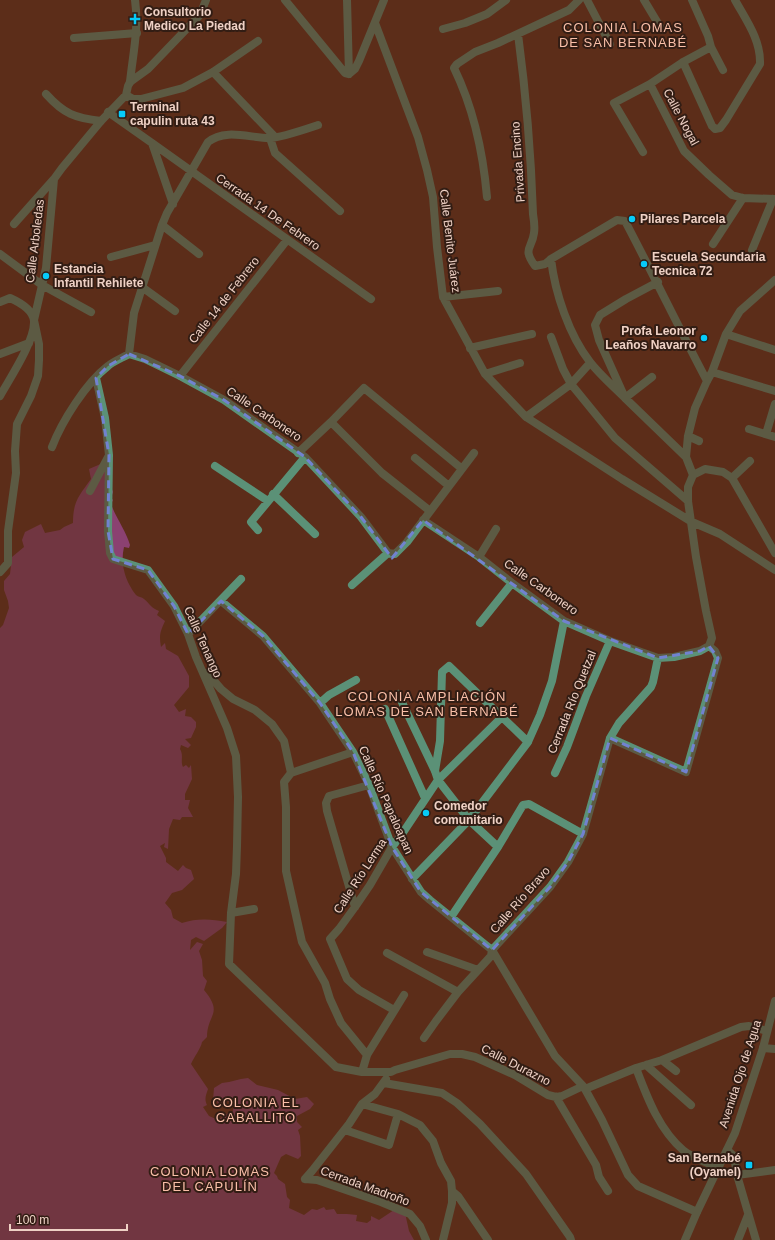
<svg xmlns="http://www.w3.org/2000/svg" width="775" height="1240" font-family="Helvetica,sans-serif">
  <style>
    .green { fill: #8b4171 }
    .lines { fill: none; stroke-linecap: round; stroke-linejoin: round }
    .minor { stroke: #5b9177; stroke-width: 8 }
    .tertiary { stroke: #5b9177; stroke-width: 8 }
    .marked { fill: none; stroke: #7182d0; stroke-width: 3; stroke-dasharray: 8 5; stroke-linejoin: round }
    .poi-dot { fill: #06cbf9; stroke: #321d14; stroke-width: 1.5 }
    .labels { text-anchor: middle; stroke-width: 4; stroke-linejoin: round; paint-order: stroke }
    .poi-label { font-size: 12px; font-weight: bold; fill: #efd1c5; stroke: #321d14; text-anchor: start }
    .street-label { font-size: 12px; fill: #efd1c5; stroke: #321d14 }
    .neighbourhood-label { font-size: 13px; letter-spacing: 1px; fill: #fabfa8; stroke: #321d14 }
  </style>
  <rect width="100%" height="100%" fill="#5c2d1a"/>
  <path class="green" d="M103,463L113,492L111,498L113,500L111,504C116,518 126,531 130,545L129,548L124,547C120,564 125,581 136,595C138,597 142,597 144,599C150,604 151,608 159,611L157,615L165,621C160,632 159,635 161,647L165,643L166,649L178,656L189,676V687L174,705L179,712L186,709L185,716L191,717L196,722V727L191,738L185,739L191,745L188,748L181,745L180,749C184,756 180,761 183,767L186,765L189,768L191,765L192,779L185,794V800H190L188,808L193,817H182L180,820L173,819L169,829L168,849L164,847L165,843L160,846L166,858V862L178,871L183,865L186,868L191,870L194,879L182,890L172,893L165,903L171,910L173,918L182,923C197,918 211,919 227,922L222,928L204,941L196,937L191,940L190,950L197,942L203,944L199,951L202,960L203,976L207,981L204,990C224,1014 207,1014 207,1037L202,1042C201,1048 194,1057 191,1064L208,1089C206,1095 204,1099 207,1105L203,1107L209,1116L218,1120L228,1113H232L233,1110V1104L227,1101L218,1104L216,1099L213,1101L214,1088L222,1083L229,1082L241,1079L248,1078L257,1085L278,1090L295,1099L307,1097L314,1104L310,1109L297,1116V1122L302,1127L298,1130L300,1136L301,1156L298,1159L286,1154L281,1157L274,1173L277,1176L278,1179L285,1184L287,1197L290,1200L289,1208L304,1215L312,1209L317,1210L324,1207L326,1210L334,1209L337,1214H347L357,1215L356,1221L367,1223L371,1220V1216L379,1220L394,1210L405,1213L409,1231L414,1240H0V628L3,625L9,608L8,601L4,590V581L10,574L12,557L24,547L22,540L25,532L41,524L45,533L60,530L64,527L73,523C73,501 79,496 91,479L89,469Z"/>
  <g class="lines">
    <path class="minor" d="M285,0L345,73L349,74
      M347,0L349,74
      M587,0L610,44
      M644,0L662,30
      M692,0L708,36L711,47L723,70
      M375,23L418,137L427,170L433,197L437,247L443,297L485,374L526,417L622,479L692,522L720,534L775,570
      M443,29L465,23L487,14L506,0
      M518,34C526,94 531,154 533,214C534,220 535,227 534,233C532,249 522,248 535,266L545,264L551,259L617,220L625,221C653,274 679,328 707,381
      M74,38L137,33
      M683,62L712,126L715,129L720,128L726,120L760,64C761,40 746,20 735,0
      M213,72L275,137
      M349,74L355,69L359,61L384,0
      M650,84L684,151L709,175L732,195L743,198L775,199
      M46,94C64,114 75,118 101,121
      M126,95L133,99H141L183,88L213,72L258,41
      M108,112L152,143L173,204
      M270,138L275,153L340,211
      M152,143L371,299
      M643,152L614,103L650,84L683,62L711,47
      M487,197C483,152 474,109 454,68L457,64L475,52L498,43L569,10L579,0
      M14,224L54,179
      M162,225L199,254
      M713,244L743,198
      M752,250L773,199
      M0,254L42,285L91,312
      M111,257L155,245
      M551,259C555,293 569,335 590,362C600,375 613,386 625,398L652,377
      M658,282L626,299L600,315L595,325L599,340L625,398L686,457
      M142,287L175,311
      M443,297L498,291
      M0,302L10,298C19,302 33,309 34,321C35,341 10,378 0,396
      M726,334L775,350
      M551,337L563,369L571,384L615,438L688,501
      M470,348L532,334
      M0,354L29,343
      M129,354L145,359L180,376L224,400L305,457L361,517L388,553L395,554L407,542L474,453
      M129,354L134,313L162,225L167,213L208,142C225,128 250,138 269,138C280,138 306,129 318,125
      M712,372L775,391
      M485,374L520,363
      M180,376L287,240
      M96,378L105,418L109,455L108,531L110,553L113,559L148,570L174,606L188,634L196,657L227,728L236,756L238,797L237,846L236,874L231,913L229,964L336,1067L362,1072H391L395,1070L450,1054H462L475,1057L515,1075L548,1095L556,1097L562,1096L583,1086L585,1089L636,1068L662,1060L741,1027L749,1026L767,1031
      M526,417L571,384L590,363
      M331,422L382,473L430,511
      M749,429L775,437
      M766,434L775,404
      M688,436L699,441
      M52,447C62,421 86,383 108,366C114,361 122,358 129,354
      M298,453L331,422L364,388L461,468
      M415,458L449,486
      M215,466L268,501
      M693,475L705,469L723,472L732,478L775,553
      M732,478L750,461
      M90,491L108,457
      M273,494L315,534
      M423,520L479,557L512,583L564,621L610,641L658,658L674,657L700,651L709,646L712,638L706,611L696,557L688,501V487L693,475L686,457L688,436L695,408L707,381L712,372L726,334L740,311L775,280
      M258,530L251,522L305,457
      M479,557L496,529
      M0,572L8,563V531L16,473L15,451L17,424L31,396L38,376L39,360V344L34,320L46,268L54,179L62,168L101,121L126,95L128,86L130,82L148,69L200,15L206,0
      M352,585L388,553
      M221,601L263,636L320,703L353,752L369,785L392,847L421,892L430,900L492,950L555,1056L583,1086
      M480,623L512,583
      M188,634L241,579
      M207,673L221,689L233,699L255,710L272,724L284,741L291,773
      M398,694L435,771L438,780L469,820L498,847
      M320,703L329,695L356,680
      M385,709L425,798
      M610,738L686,772L718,658L715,651L709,646
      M353,752L291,773L284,782L286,807V871L302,942L325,983L330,999L341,1023L367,1055
      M435,771L440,741L442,672L449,666L528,742
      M555,773L567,747L586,696L610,641
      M412,879L469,820L528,742L540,715L552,681L564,621
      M355,907L327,811L326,803L329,796L369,785
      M231,913L254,909
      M451,917L498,847L523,805L529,804L583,834
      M427,952L478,970
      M387,953L458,992
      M394,1010L359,990L347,979L330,939L339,929L355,907L370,885L392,847L402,834L438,780L502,717
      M424,1038L436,1021L458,992L491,956L492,950L550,887L568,862L583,834L610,738L619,723L651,687L653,682L658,658
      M763,1048L775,1049
      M662,1060L676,1071
      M646,1065L691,1105
      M636,1068C647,1097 659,1130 684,1151C693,1158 707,1163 718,1167
      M362,1072L367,1055L404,995
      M384,1083L442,1093L457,1103L480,1124L526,1174L570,1237L571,1240
      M585,1089L602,1120L628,1175L638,1186L697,1212
      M556,1097L596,1165L599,1177L608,1191
      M362,1104L398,1114L420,1125L433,1141L441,1163L451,1181L452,1191L458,1196L488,1240
      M345,1130L389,1145L398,1114
      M727,1150L734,1156L737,1175L756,1240
      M737,1175L775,1170
      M305,1179L317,1180L381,1202L410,1214L420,1226L426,1240
      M305,1179L312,1171L349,1124L362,1104L375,1094L386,1079
      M443,1240L452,1203V1191
      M738,1240L748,1215"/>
    <path class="tertiary" d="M130,82C133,53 139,29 135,0
      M685,1240L697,1212L735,1133L763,1048L775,1001"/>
  </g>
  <path d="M0 0H775V1240H0ZM129,354L180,376L224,400L305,457L361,517L392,558L423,520L564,621L658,658L700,651L709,646L718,658L686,772L610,738L583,834L568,862L550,887L492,950L421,892L392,847L353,752L320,703L263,636L221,601L188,634L174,606L148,570L113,559L108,531L109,455L96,378L108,366Z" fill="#5c2d1a" fill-opacity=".55" fill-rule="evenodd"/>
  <path class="marked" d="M129,354L180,376L224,400L305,457L361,517L392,558L423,520L564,621L658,658L700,651L709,646L718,658L686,772L610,738L583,834L568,862L550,887L492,950L421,892L392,847L353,752L320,703L263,636L221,601L188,634L174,606L148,570L113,559L108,531L109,455L96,378L108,366Z"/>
  <g class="poi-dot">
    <path d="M133 13h4v4h4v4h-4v4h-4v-4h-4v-4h4z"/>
    <rect x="118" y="110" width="8" height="8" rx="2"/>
    <circle cx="632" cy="219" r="4"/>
    <circle cx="644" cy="264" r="4"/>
    <circle cx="46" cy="276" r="4"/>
    <circle cx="704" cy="338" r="4"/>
    <circle cx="426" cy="813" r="4"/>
    <rect x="745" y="1161" width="8" height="8" rx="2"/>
  </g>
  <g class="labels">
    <g class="poi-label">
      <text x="144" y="16">Consultorio<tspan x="144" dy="14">Medico La Piedad</tspan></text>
      <text x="130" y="111">Terminal<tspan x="130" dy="14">capulin ruta 43</tspan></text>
      <text x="640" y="223">Pilares Parcela</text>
      <text x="652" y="261">Escuela Secundaria<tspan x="652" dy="14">Tecnica 72</tspan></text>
      <text x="54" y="273">Estancia<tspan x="54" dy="14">Infantil Rehilete</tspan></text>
      <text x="696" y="335" text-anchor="end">Profa Leonor<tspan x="696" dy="14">Leaños Navarro</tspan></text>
      <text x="434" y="810">Comedor<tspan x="434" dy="14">comunitario</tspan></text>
      <text x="741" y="1162" text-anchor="end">San Bernabé<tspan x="741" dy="14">(Oyamel)</tspan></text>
    </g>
    <g class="street-label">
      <text transform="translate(681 117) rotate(62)" y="4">Calle Nogal</text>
      <text transform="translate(518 162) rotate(-94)" y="4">Privada Encino</text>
      <text transform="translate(268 212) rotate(35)" y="4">Cerrada 14 De Febrero</text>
      <text transform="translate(35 241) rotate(-83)" y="4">Calle Arboledas</text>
      <text transform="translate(450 241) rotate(83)" y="4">Calle Benito Juárez</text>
      <text transform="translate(224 300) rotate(-52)" y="4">Calle 14 de Febrero</text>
      <text transform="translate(264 414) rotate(34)" y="4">Calle Carbonero</text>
      <text transform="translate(541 587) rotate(35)" y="4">Calle Carbonero</text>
      <text transform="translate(203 642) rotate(66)" y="4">Calle Tenango</text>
      <text transform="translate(572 702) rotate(-68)" y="4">Cerrada Río Quetzal</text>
      <text transform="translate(386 800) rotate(66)" y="4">Calle Río Papaloapan</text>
      <text transform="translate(360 876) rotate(-57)" y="4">Calle Río Lerma</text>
      <text transform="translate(520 900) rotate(-49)" y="4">Calle Río Bravo</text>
      <text transform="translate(516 1065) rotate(27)" y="4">Calle Durazno</text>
      <text transform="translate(740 1074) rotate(-72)" y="4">Avenida Ojo de Agua</text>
      <text transform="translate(365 1186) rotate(20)" y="4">Cerrada Madroño</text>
    </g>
    <g class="neighbourhood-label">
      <text x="623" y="32">COLONIA LOMAS<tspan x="623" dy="15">DE SAN BERNABÉ</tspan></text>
      <text x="427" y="701">COLONIA AMPLIACIÓN<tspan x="427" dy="15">LOMAS DE SAN BERNABÉ</tspan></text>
      <text x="256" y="1107">COLONIA EL<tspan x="256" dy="15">CABALLITO</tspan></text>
      <text x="210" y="1176">COLONIA LOMAS<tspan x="210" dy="15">DEL CAPULÍN</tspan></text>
    </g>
  </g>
  <path d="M10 1224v6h117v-6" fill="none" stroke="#efd1c5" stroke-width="2"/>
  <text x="16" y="1224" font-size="12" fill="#efd1c5" stroke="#321d14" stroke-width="3" paint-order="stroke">100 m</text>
</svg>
